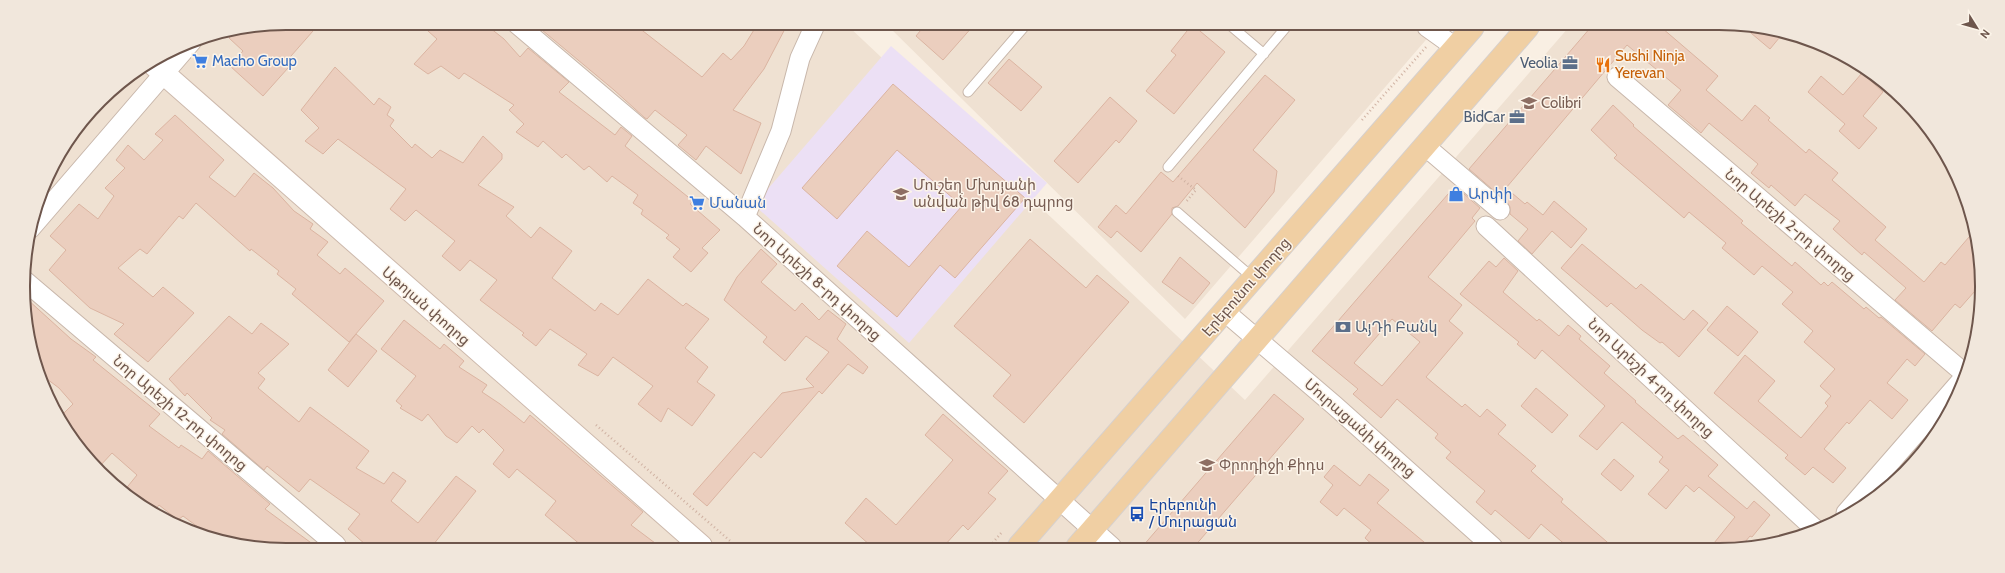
<svg xmlns="http://www.w3.org/2000/svg" width="2005" height="573" font-family="Cabin,'Noto Sans Armenian',sans-serif">
  <style>
    .residential { fill: #efe1d2 }
    .education { fill: #ece0f5 }
    .building { fill: #ebcebe; stroke: #dbb4a1; fill-rule: evenodd }
    .lines { fill: none; stroke-linecap: round; stroke-linejoin: round }
    .lane-casing { stroke: #c8b7ab; stroke-width: 11 }
    .street-casing { stroke: #c8b7ab; stroke-width: 21 }
    .secondary-casing { stroke: #cdb9ac; stroke-width: 24 }
    .primary-casing { stroke: #d6d0cd; stroke-width: 24 }
    .path { stroke: #cfb1a2; stroke-width: 2.5; stroke-dasharray: 1 3; stroke-linecap: butt }
    .lane { stroke: #fff; stroke-width: 9 }
    .street { stroke: #fff; stroke-width: 19 }
    .secondary { stroke: #fff; stroke-width: 22 }
    .primary { stroke: #f0cfa3; stroke-width: 22 }
    .labels { text-anchor: middle; stroke-width: 3; stroke-linejoin: round; paint-order: stroke }
    .food-label { font-size: 15px; fill: #c56008; stroke: #fcf4e9; text-anchor: start }
    .shop-label { font-size: 15px; fill: #366cbe; stroke: #fcf4e9; text-anchor: start }
    .service-label { font-size: 15px; fill: #4e5e75; stroke: #fcf4e9; text-anchor: end }
    .education-label { font-size: 15px; fill: #785e54; stroke: #fcf4e9; text-anchor: start }
    .street-label { font-size: 15px; fill: #6e564c; stroke: #fcf4e9 }
    .transit-label { font-size: 15px; fill: #164399; stroke: #fcf4e9; text-anchor: start }
    .rim { fill: none; stroke: #6e564c; stroke-width: 2 }
  </style>
  <rect width="100%" height="100%" fill="#f9efe3"/>
  <path class="residential" d="M287,23L847,25L1245,400L1569,27L1770,28L1819,43L1865,67L1905,100L1937,140L1962,185L1977,235L1982,286L1977,338L1947,418L1892,484L1820,530L1753,548L235,545L186,530L140,506L77,447L50,403L32,355L24,269L32,218L50,170L78,126L113,89L186,43L235,28Z
    M887,25L1437,27L1185,319Z"/>
  <path class="education" d="M891,46L1047,183L909,343L754,205Z"/>
  <path class="building" d="M286,23H320L284,64L288,68L263,96L230,66L243,51L229,38L238,28Z
    M419,23L485,24L504,39L520,57L528,48L569,82L559,92L615,135L621,127L632,136L625,146L693,201L690,204L720,230L702,248L708,253L691,272L673,257L680,249L666,238L669,235L641,214L643,210L633,203L638,195L612,176L607,182L589,166L584,170L566,154L562,158L543,141L538,147L516,132L524,124L509,110L514,105L464,73L459,79L441,66L428,74L414,64L437,39Z
    M547,24H634L702,77L723,53L731,60L744,46L757,25H787L764,69L733,110L761,123L741,174L706,146L696,160L678,145L687,135L655,110L647,119L645,118L614,90L542,30Z
    M925,25H974L943,60L916,36Z
    M1191,26H1194L1225,52L1174,114L1146,91L1176,55L1171,51Z
    M1591,27L1662,28L1718,76L1706,90L1742,121L1755,105L1770,118L1768,120L1806,153L1809,149L1838,173L1832,180L1886,227L1875,240L1924,282L1941,262L1945,265L1975,230L1982,283L1960,308L1955,304L1932,331L1895,300L1906,288L1864,252L1862,255L1833,229L1840,221L1805,194L1795,206L1771,185L1769,188L1751,173L1758,164L1709,123L1701,133L1668,105L1681,90L1627,45L1506,188L1525,204L1527,202L1543,215L1554,201L1587,229L1571,248L1552,231L1532,254L1518,241L1528,229L1510,214V207L1507,202L1469,169Z
    M1745,28H1770L1784,32L1770,49Z
    M1009,59L1042,87L1021,111L988,83Z
    M335,67L374,105L379,98L391,107L387,115L394,120L390,126L412,148L415,144L432,158L440,150L463,163L483,136L502,154V159L478,185L514,207L506,216L531,238L540,227L572,251L552,278L595,311L601,303L618,315L648,279L683,306L686,303L709,319L685,348L708,367L697,382L715,395L692,426L668,408L661,422L638,404L653,386L613,357L598,376L578,365L587,354L550,329L536,346L522,335L524,333L480,300L497,280L470,260L460,271L442,256L455,241L416,210L405,221L390,209L406,189L338,139L323,154L305,141L319,128L301,110Z
    M1862,73L1883,92L1863,116L1877,128L1859,149L1839,131L1845,124L1808,92L1821,76L1843,95Z
    M1265,75L1295,100L1253,150L1277,171L1274,192L1245,228L1197,183L1178,206L1172,208V214L1141,252L1117,231L1111,238L1098,227L1116,205L1126,214L1161,172L1173,182Z
    M893,84L1025,198L955,278L940,265L897,317L837,266L867,231L909,267L962,206L897,150L837,219L802,188Z
    M1110,97L1137,121L1119,143L1116,140L1078,183L1054,161Z
    M1613,105L1634,125L1633,126L1743,221L1741,223L1792,266L1795,262L1821,285L1824,282L1828,286L1832,282L1864,309L1866,307L1879,318L1881,317L1925,354L1915,366L1907,359L1887,383L1908,400L1892,419L1870,400L1849,424L1847,422L1824,449L1846,468L1833,483L1813,467L1805,475L1785,458L1788,455L1714,393L1745,355L1775,381L1758,401L1801,438L1828,406L1825,403L1831,396L1820,386L1835,369L1804,342L1813,331L1782,304L1793,292L1762,266L1754,275L1722,248L1726,243L1689,212L1684,218L1614,158L1617,155L1591,130Z
    M175,115L224,160L209,177L235,197L254,173L273,188L294,211L313,224L310,229L328,242L317,255L340,274L345,268L384,301L349,342L292,294L296,289L277,274L279,271L251,249L250,251L196,203L183,219L179,216L147,254L140,249L118,268L153,297L163,287L194,313L148,362L114,334L124,324L90,308L49,270L66,250L50,236L79,204L98,219L114,196L105,188L125,168L116,160L128,145L144,160L163,140L155,134Z
    M1455,186L1480,208L1472,218L1475,221L1428,277L1462,305L1449,321L1463,333L1426,377L1462,407L1465,404L1480,417L1487,409L1506,425L1498,434L1536,466L1531,471L1563,499L1561,502L1614,548L1568,547L1541,524L1529,539L1495,510L1491,515L1476,502L1485,491L1446,458L1451,452L1435,438L1438,434L1397,399L1381,418L1353,394L1358,389L1312,351ZM1392,319L1420,342L1382,386L1354,363Z
    M1030,239L1086,288L1097,275L1129,302L1024,423L993,396L1011,375L954,326Z
    M1582,244L1636,289L1641,284L1684,320L1693,310L1708,323L1679,357L1662,342L1660,343L1642,330L1611,303L1607,307L1561,268Z
    M761,249L777,264L761,282L795,311L802,303L819,320L828,310L846,324L837,339L868,367L863,374L848,364L822,394L819,391L761,458L754,452L707,506L693,494L782,393L814,387L806,379L829,352L806,336L785,361L763,342L767,337L724,300L737,277Z
    M1180,257L1210,283L1193,304L1162,282Z
    M1504,258L1518,271L1503,292L1537,321L1539,319L1559,336L1568,325L1581,336L1579,339L1610,366L1604,373L1636,401L1635,402L1678,439L1683,435L1718,465L1708,476L1747,509L1754,501L1770,515L1752,537L1750,536L1740,548H1710L1735,517L1699,487L1694,492L1686,485L1666,509L1648,494L1669,470L1659,462L1663,457L1622,422L1597,450L1579,436L1605,406L1542,350L1535,359L1517,344L1519,342L1460,294L1489,261L1496,267Z
    M27,299L71,339L96,357L93,360L160,414L149,426L179,448L181,445L202,459L208,451L270,504L265,509L314,545H235L213,538L183,516L178,520L159,505L153,512L140,506L124,491L137,475L112,453L100,466L74,442L59,418L73,404L59,388L39,373L32,355Z
    M1727,306L1758,332L1738,356L1707,330Z
    M229,316L252,334L261,323L289,344L258,373L265,379L258,388L299,422L310,407L369,451L356,468L384,484L393,472L406,481L391,501L418,523L456,476L476,491L433,545H366L348,529L360,514L310,479L299,492L267,466L264,470L222,434L225,430L210,420L212,418L187,393L185,396L169,379Z
    M404,320L440,349L444,344L464,361L459,367L487,385L482,392L500,404L524,423L530,415L643,512L631,525L659,546H582L545,515L556,501L517,469L509,478L493,464L504,450L483,429L479,433L472,426L457,443L446,436L428,414L422,421L400,408L402,406L396,401L416,376L381,349Z
    M356,334L377,351L348,387L328,370Z
    M1536,388L1568,415L1552,433L1521,406Z
    M1274,394L1304,419L1194,547H1142Z
    M943,414L1008,471L988,493L996,499L968,530L963,525L944,546H871L845,523L866,498L896,525L953,460L925,435Z
    M1614,459L1634,476L1621,491L1601,474Z
    M1334,465L1360,486L1369,474L1389,490L1377,503L1430,547H1375L1365,538L1371,530L1344,508L1337,516L1320,502L1333,485L1324,477Z"/>
  <g class="lines">
    <defs>
      <path id="lane" d="M1231,26L1264,54
        M968,92L1025,26
        M1168,167L1287,26
        M1177,212L1253,278"/>
      <path id="street" d="M517,24L745,217L1112,547
        M1427,27L1455,47
        M1617,77L1964,373
        M1425,146L1500,210
        M745,217L781,131L800,58L815,25
        M1486,226L1817,531
        M30,229L192,41
        M25,281L336,545
        M1224,311L1334,405L1493,547
        M1846,513L1961,381"/>
      <path id="secondary" d="M153,64L701,546"/>
      <path id="primary" d="M1019,546L1473,27
        M1077,547L1528,27"/>
    </defs>
    <use href="#lane" class="lane-casing"/>
    <use href="#street" class="street-casing"/>
    <use href="#secondary" class="secondary-casing"/>
    <use href="#primary" class="primary-casing"/>
    <path class="path" d="M1362,120L1426,47
      M1178,176L1196,190L1185,203
      M596,425L736,546
      M990,546L1002,532"/>
    <use href="#lane" class="lane"/>
    <use href="#street" class="street"/>
    <use href="#secondary" class="secondary"/>
    <use href="#primary" class="primary"/>
  </g>
  <defs>
    <symbol id="supermarket-bare" viewBox="-9 -9 18 18"><path d="M-6-5.5h2.5l.6 2H6L4.5 2H-2.5L-4.4-4H-6ZM-1.5 3.2a1.3 1.3 0 1 0 .1 0ZM3 3.2a1.3 1.3 0 1 0 .1 0Z" fill="#3f7fe0" stroke="#fcf4e9" stroke-width="2.5" paint-order="stroke"/></symbol>
    <symbol id="office-bare" viewBox="-9 -9 18 18"><path d="M-6-3h4V-5.5h4V-3h4V5H-6ZM-1-4.5V-3h2v-1.5ZM-6 0V1H6V0Z" fill="#5c6f8a" stroke="#fcf4e9" stroke-width="2.5" paint-order="stroke"/></symbol>
    <symbol id="restaurant-bare" viewBox="-9 -9 18 18"><path d="M-5-6h1v4h1v-4h1v4h1v-4h1v5L-1.5 .5V6h-2V.5L-5-1ZM5-6V6H3V1.5H1.5Q1.5-4 5-6Z" fill="#e8710a" stroke="#fcf4e9" stroke-width="2.5" paint-order="stroke"/></symbol>
    <symbol id="school-bare" viewBox="-9 -9 18 18"><path d="M0-5L7-2L0 1L-7-2ZM-4 1L0 2.5L4 1V4Q0 6-4 4Z" fill="#8d6e63" stroke="#fcf4e9" stroke-width="2.5" paint-order="stroke"/></symbol>
    <symbol id="shop-bare" viewBox="-9 -9 18 18"><path d="M-5-2.5h2.3a2.7 3.5 0 0 1 5.4 0H5L5.5 6h-11ZM-1.5-2.5h3a1.5 2.3 0 0 0-3 0Z" fill="#3f7fe0" stroke="#fcf4e9" stroke-width="2.5" paint-order="stroke"/></symbol>
    <symbol id="bank-bare" viewBox="-9 -9 18 18"><path d="M-6-4H6V4H-6ZM0-2.3a2.3 2.3 0 1 0 0 4.6a2.3 2.3 0 1 0 0-4.6Z" fill="#5c6f8a" stroke="#fcf4e9" stroke-width="2.5" paint-order="stroke"/></symbol>
    <symbol id="bus-bare" viewBox="-9 -9 18 18"><path d="M-5-6H5V4H4V6H2V4H-2V6H-4V4H-5ZM-3.5-4V0h7V-4ZM-3.5 1.2v1.5H-2V1.2ZM2 1.2v1.5H3.5V1.2Z" fill="#1a4fb4" stroke="#fcf4e9" stroke-width="2.5" paint-order="stroke"/></symbol>
  </defs>
  <g fill-rule="evenodd">
    <use href="#supermarket-bare" x="189" y="50" width="22" height="22"/>
    <use href="#office-bare" x="1559" y="52" width="22" height="22"/>
    <use href="#restaurant-bare" x="1592" y="54" width="22" height="22"/>
    <use href="#school-bare" x="1518" y="92" width="22" height="22"/>
    <use href="#office-bare" x="1506" y="106" width="22" height="22"/>
    <use href="#school-bare" x="890" y="183" width="22" height="22"/>
    <use href="#shop-bare" x="1445" y="183" width="22" height="22"/>
    <use href="#supermarket-bare" x="686" y="192" width="22" height="22"/>
    <use href="#bank-bare" x="1332" y="316" width="22" height="22"/>
    <use href="#school-bare" x="1196" y="454" width="22" height="22"/>
    <use href="#bus-bare" x="1126" y="503" width="22" height="22"/>
  </g>
  <g class="labels">
    <g class="food-label">
      <text x="1615" y="61">Sushi Ninja<tspan x="1615" dy="17">Yerevan</tspan></text>
    </g>
    <g class="shop-label">
      <text x="212" y="66">Macho Group</text>
      <text x="1468" y="199">Արփի</text>
      <text x="709" y="208">Մանան</text>
    </g>
    <g class="service-label">
      <text x="1558" y="68">Veolia</text>
      <text x="1505" y="122">BidCar</text>
      <text x="1355" y="332" text-anchor="start">ԱյԴի Բանկ</text>
    </g>
    <g class="education-label">
      <text x="1541" y="108">Colibri</text>
      <text x="913" y="190">Մուշեղ Մխոյանի<tspan x="913" dy="17">անվան թիվ 68 դպրոց</tspan></text>
      <text x="1219" y="470">Փրոդիջի Քիդս</text>
    </g>
    <g class="street-label">
      <text transform="translate(1790 225) rotate(40)" y="5">Նոր Արեշի 2-րդ փողոց</text>
      <text transform="translate(817 282) rotate(42)" y="5">Նոր Արեշի 8-րդ փողոց</text>
      <text transform="translate(1246 287) rotate(-49)" y="5">Էրեբունու փողոց</text>
      <text transform="translate(426 306) rotate(41)" y="5">Աթոյան փողոց</text>
      <text transform="translate(1651 378) rotate(43)" y="5">Նոր Արեշի 4-րդ փողոց</text>
      <text transform="translate(180 413) rotate(40)" y="5">Նոր Արեշի 12-րդ փողոց</text>
      <text transform="translate(1360 428) rotate(41)" y="5">Մուրացանի փողոց</text>
    </g>
    <g class="transit-label">
      <text x="1149" y="510">Էրեբունի<tspan x="1149" dy="17">/ Մուրացան</tspan></text>
    </g>
  </g>
  <path d="M0 0H2005V573H0ZM286 30H1719A256 256 0 0 1 1975 286V287A256 256 0 0 1 1719 543H286A256 256 0 0 1 30 287V286A256 256 0 0 1 286 30Z" fill="#f1e7dc" fill-rule="evenodd"/>
  <path class="rim" d="M286 30H1719A256 256 0 0 1 1975 286V287A256 256 0 0 1 1719 543H286A256 256 0 0 1 30 287V286A256 256 0 0 1 286 30Z"/>
  <g transform="translate(1977 28) rotate(127)" stroke="#fcf4e9" stroke-width="3" paint-order="stroke">
  <path d="M0-3L7 15L0 10L-7 15Z" fill="#6e564c"/>
  <text y="-6" font-size="11" font-weight="bold" text-anchor="middle" fill="#6e564c">N</text>
  </g>
</svg>
